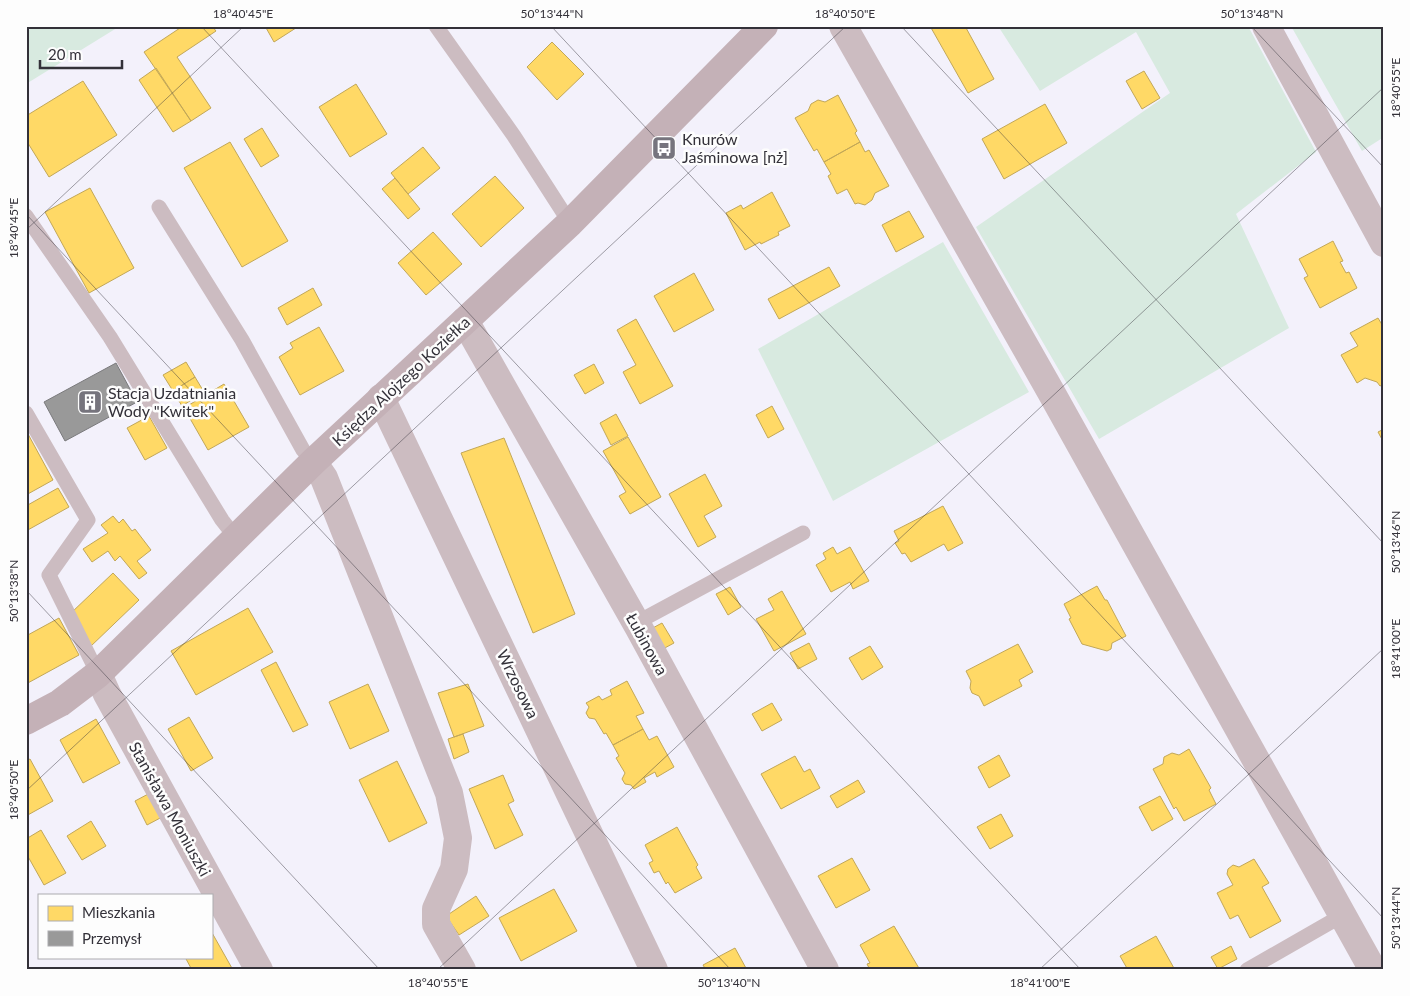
<svg xmlns="http://www.w3.org/2000/svg" width="1410" height="996" font-family="Lato,sans-serif">
  <style>
    .green { fill: #d8eae0 }
    .homes { fill: #ffd966; stroke: #c2a758 }
    .industry { fill: #999; stroke: #7a7a7c }
    .lines { fill: none; stroke-linecap: round; stroke-linejoin: round }
    .lane { stroke: #ccbcc1; stroke-width: 15 }
    .street { stroke: #ccbcc1; stroke-width: 28 }
    .secondary { stroke: #c4b1b7; stroke-width: 28 }
    .ticks { fill: none; stroke: #333139; stroke-width: 1; stroke-opacity: 0.45 }
    .labels { text-anchor: middle; stroke-width: 5; stroke-linejoin: round; paint-order: stroke }
    .poi-label { font-size: 16px; fill: #333139; stroke: #fdfdfd; text-anchor: start }
    .street-label { font-size: 16px; fill: #333139; stroke: #fdfdfd }
    .neatline { fill: none; stroke: #333139; stroke-width: 2 }
    .ticks-label { font-size: 12px; text-anchor: middle; fill: #333139 }
  </style>
  <rect width="100%" height="100%" fill="#f3f1fb"/>
  <path class="green" d="M35,26H120L26,84V32Z
    M998,26H1248L1316,152L1236,214L1289,328L1099,439L976,227L1170,93L1136,32L1040,91Z
    M1291,26H1384V137L1362,151Z
    M943,242L1029,392L833,501L758,349Z"/>
  <path class="homes" d="M183,26H212L216,31L177,57L211,108L191,121L144,52Z
    M265,26H299L274,42Z
    M930,26H965L994,79L968,93Z
    M552,42L584,74L557,100L527,67Z
    M156,68L191,121L173,132L139,80Z
    M1144,71L1160,98L1142,109L1126,81Z
    M83,81L117,135L49,177L26,140V116Z
    M356,84L387,134L350,157L319,107Z
    M838,95L857,131L855,133L860,142L824,162L817,149L814,151L795,118L808,111L811,104L818,100L825,102Z
    M1045,104L1067,143L1004,179L982,139Z
    M262,128L279,156L261,167L244,139Z
    M230,142L288,241L242,267L184,168Z
    M860,142L865,152L869,150L889,186L875,193L872,200L865,205L858,203L855,204L847,189L837,194L828,176L831,174L824,162Z
    M423,147L440,168L408,194L391,173Z
    M495,176L524,208L481,247L452,214Z
    M395,178L420,209L408,219L382,189Z
    M90,188L134,268L89,293L45,212Z
    M772,192L790,226L778,232L779,235L761,244L760,242L745,250L726,213L741,205L743,209Z
    M909,211L924,237L896,252L882,225Z
    M433,232L462,264L426,295L398,263Z
    M1333,241L1343,261L1340,262L1346,273L1349,272L1357,288L1320,308L1304,278L1308,276L1299,259Z
    M829,267L840,286L779,319L768,299Z
    M694,273L714,310L674,332L654,296Z
    M313,288L322,305L287,325L278,308Z
    M1378,318L1384,328V384L1380,386L1377,382L1365,378L1357,383L1341,355L1358,346L1350,333Z
    M636,319L673,386L640,404L623,372L636,365L617,330Z
    M319,327L344,371L300,395L279,357L293,348L290,343Z
    M186,362L195,377L173,391L163,375Z
    M594,364L604,383L585,394L574,375Z
    M195,377L204,392L182,406L173,391Z
    M224,384L249,427L208,450L184,408Z
    M772,406L784,429L768,438L756,415Z
    M616,414L628,436L611,445L600,423Z
    M149,416L167,448L145,460L127,428Z
    M1384,429V443L1378,432Z
    M28,434L53,480L26,495V435Z
    M628,437L661,497L630,514L619,496L626,492L603,451Z
    M504,438L575,614L533,633L461,453Z
    M705,474L722,506L704,516L716,537L698,547L669,494Z
    M58,488L69,507L26,531V506Z
    M943,506L963,543L948,551L944,544L911,562L905,553L902,554L895,543L899,541L894,531Z
    M113,516L119,523L123,519L132,531L135,529L151,550L137,561L147,573L139,579L120,556L115,561L108,551L92,562L83,549L108,533L101,525Z
    M833,547L837,554L850,547L869,581L853,589L850,582L831,592L816,565L826,559L823,553Z
    M113,573L139,600L90,647L71,613Z
    M1097,586L1105,600H1107L1126,636L1112,643L1111,649L1107,651L1082,644L1069,619L1071,618L1064,604Z
    M730,587L741,607L728,615L716,594Z
    M782,591L806,634L774,651L756,619L774,610L768,599Z
    M248,608L273,652L196,695L171,651Z
    M59,618L79,655L26,684V636Z
    M662,623L674,643L661,650L649,630Z
    M809,643L817,659L798,669L790,653Z
    M1018,644L1033,672L1019,680L1022,686L984,706L979,696L972,693L970,688L971,681L966,671Z
    M870,646L883,667L862,680L849,658Z
    M276,662L308,725L293,732L261,670Z
    M627,681L644,713L636,716L643,729L613,745L606,733L604,734L595,719L589,718L586,713L589,707L586,703L599,696L602,700L612,695L610,690Z
    M368,684L389,731L350,749L329,702Z
    M468,684L484,726L454,737L438,693Z
    M772,703L782,720L762,731L752,714Z
    M189,717L213,758L191,771L168,729Z
    M96,719L120,763L83,783L60,740Z
    M643,729L649,740L657,736L674,767L657,777L655,772L644,778L646,782L634,789L631,785L625,784L622,779L625,773L616,758L619,756L613,745Z
    M463,734L469,752L454,759L448,739Z
    M1189,749L1211,788L1209,790L1216,804L1184,821L1176,807L1174,809L1153,769L1163,764L1164,757L1172,753L1179,755Z
    M999,755L1010,776L989,788L978,767Z
    M795,756L804,772L810,769L820,788L781,809L761,774Z
    M30,759L53,801L26,816V761Z
    M397,761L427,823L389,842L359,780Z
    M503,775L514,801L508,804L523,835L495,849L469,789Z
    M858,780L865,792L837,808L830,796Z
    M152,792L164,816L147,825L135,801Z
    M1160,796L1173,819L1152,831L1139,807Z
    M1001,814L1013,836L990,849L977,827Z
    M91,821L106,846L82,860L67,836Z
    M677,827L698,865L696,867L702,878L675,893L668,882L666,884L659,871L654,873L649,863L653,861L645,845Z
    M41,830L66,873L44,885L26,853V839Z
    M852,858L870,890L836,908L818,876Z
    M1254,859L1269,883L1262,887L1281,921L1250,938L1238,915L1230,919L1217,893L1233,885L1227,874L1228,869L1233,865L1239,867Z
    M554,889L577,931L521,961L499,918Z
    M476,896L489,916L459,935L446,916Z
    M894,926L920,970H870L867,964L870,963L860,945Z
    M211,931L233,970H192L185,957H211Z
    M1156,936L1175,970H1128L1120,956Z
    M1231,946L1237,959L1218,969L1211,957Z
    M735,948L747,970H706L703,965Z"/>
  <path class="industry" d="M116,363L137,402L65,441L44,402Z"/>
  <g class="lines">
    <path class="lane" d="M436,26L514,136L570,223
      M159,207L242,340L303,450L313,462
      M26,216L110,337L222,520L236,538
      M26,413L88,520L49,575L98,674
      M636,623L803,533
      M1247,970L1343,915"/>
    <path class="street" d="M843,26L1051,392L1373,970
      M1266,26L1384,243
      M465,321L639,628L825,970
      M381,398L654,970
      M313,462L324,478L449,793L458,838L454,869L436,909V924L462,970
      M98,674L107,694L259,970"/>
    <path class="secondary" d="M26,721L60,703L98,674L313,462L570,223L764,26"/>
  </g>
  <path class="ticks" d="M201,26L1081,970M551,26L1384,919M901,26L1384,544M1251,26L1384,168M26,214L731,970M26,230L244,26M26,590L380,970M26,791L846,26M26,965L30,970M437,970L1384,87M1039,970L1384,648"/>
  <defs>
    <symbol id="bus-square" viewBox="-11 -11 22 22"><rect x="-9" y="-9" width="18" height="18" rx="4" fill="#76747d" stroke="#fdfdfd"/><path d="M-5-6H5V4H4V6H2V4H-2V6H-4V4H-5ZM-3.5-4V0h7V-4ZM-3.5 1.2v1.5H-2V1.2ZM2 1.2v1.5H3.5V1.2Z" fill="#fff"/></symbol>
    <symbol id="building-square" viewBox="-11 -11 22 22"><rect x="-9" y="-9" width="18" height="18" rx="4" fill="#76747d" stroke="#fdfdfd"/><path d="M-4-6H4V6H1V3H-1V6H-4ZM-2.5-4.3h1.7v1.8h-1.7ZM.8-4.3h1.7v1.8H.8ZM-2.5-1h1.7V.8h-1.7ZM.8-1h1.7V.8H.8Z" fill="#fff"/></symbol>
  </defs>
  <g fill-rule="evenodd">
    <use href="#bus-square" x="650" y="134" width="28" height="28"/>
    <use href="#building-square" x="76" y="388" width="28" height="28"/>
  </g>
  <g class="labels">
    <g class="poi-label">
      <text x="682" y="145">Knurów<tspan x="682" dy="18">Jaśminowa [nż]</tspan></text>
      <text x="108" y="399">Stacja Uzdatniania<tspan x="108" dy="18">Wody "Kwitek"</tspan></text>
    </g>
    <g class="street-label">
      <text transform="translate(401 381) rotate(-43)" y="6">Księdza Alojzego Koziełka</text>
      <text transform="translate(647 644) rotate(61)" y="6">Łubinowa</text>
      <text transform="translate(518 684) rotate(64)" y="6">Wrzosowa</text>
      <text transform="translate(170 809) rotate(61)" y="6">Stanisława Moniuszki</text>
    </g>
  </g>
  <rect width="1410" height="996" fill="none" stroke="#fdfdfd" stroke-width="55"/>
  <rect x="38" y="894" width="175" height="65" fill="#fdfdfd" stroke="#acabaf"/>
  <rect x="48" y="906" width="25" height="15" fill="#ffd966" stroke="#acabaf"/>
  <text x="82" y="918" font-size="15" fill="#333139">Mieszkania</text>
  <rect x="48" y="931" width="25" height="15" fill="#999999" stroke="#acabaf"/>
  <text x="82" y="944" font-size="15" fill="#333139">Przemysł</text>
  <path d="M40 60v8h82v-8" fill="none" stroke="#333139" stroke-width="2.5"/>
  <text x="48" y="60" font-size="15" fill="#333139" stroke="#fdfdfd" stroke-width="4" paint-order="stroke">20 m</text>
  <rect x="28" y="28" width="1354" height="940" class="neatline"/>
  <g class="ticks-label">
    <text x="243" y="18">18°40'45"E</text>
    <text x="552" y="18">50°13'44"N</text>
    <text x="845" y="18">18°40'50"E</text>
    <text x="1252" y="18">50°13'48"N</text>
    <text transform="translate(1396 88) rotate(-90)" y="4">18°40'55"E</text>
    <text transform="translate(14 228) rotate(-90)" y="4">18°40'45"E</text>
    <text transform="translate(1396 542) rotate(-90)" y="4">50°13'46"N</text>
    <text transform="translate(14 591) rotate(-90)" y="4">50°13'38"N</text>
    <text transform="translate(1396 649) rotate(-90)" y="4">18°41'00"E</text>
    <text transform="translate(14 790) rotate(-90)" y="4">18°40'50"E</text>
    <text transform="translate(1396 918) rotate(-90)" y="4">50°13'44"N</text>
    <text x="438" y="987">18°40'55"E</text>
    <text x="729" y="987">50°13'40"N</text>
    <text x="1040" y="987">18°41'00"E</text>
  </g>
</svg>
